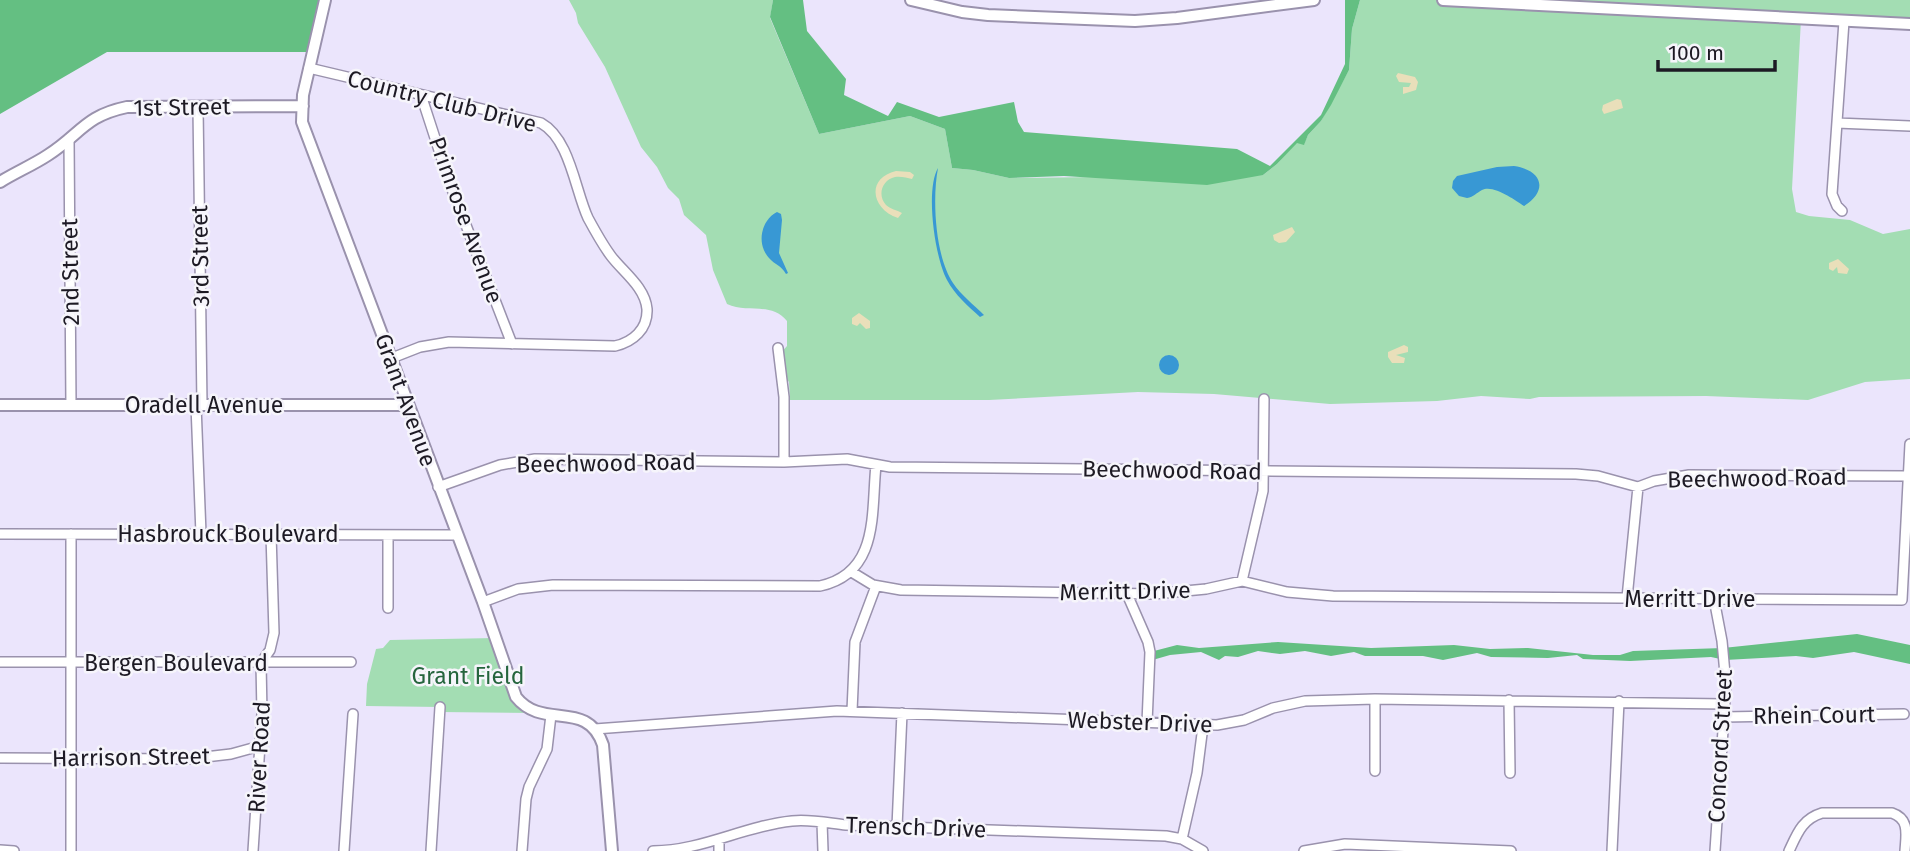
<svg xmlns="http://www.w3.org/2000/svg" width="1910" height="851" font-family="'Fira Sans',sans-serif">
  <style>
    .green { fill: #a3ddb3 }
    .forest { fill: #64bf82 }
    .sand { fill: #e9dfba }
    .water { fill: #3898d4 }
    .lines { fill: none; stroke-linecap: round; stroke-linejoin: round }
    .minor-casing { stroke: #9a92ad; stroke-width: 12 }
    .tertiary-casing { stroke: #9a92ad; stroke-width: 14 }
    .minor { stroke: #fff; stroke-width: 9 }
    .tertiary { stroke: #fff; stroke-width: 10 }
    .labels { text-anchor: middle; stroke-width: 5; stroke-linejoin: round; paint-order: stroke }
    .street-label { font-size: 23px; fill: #1d1a24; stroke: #f6f5fb }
    .park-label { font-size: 23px; fill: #25653d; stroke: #f6f5fb }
  </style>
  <rect width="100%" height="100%" fill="#ebe5fc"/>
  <path class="green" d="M569,0H773L770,18L819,134L910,116L945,129L952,168L973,170L1009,178L1263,175L1277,164L1297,142L1304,144L1308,135L1321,121L1349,70L1352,29L1360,0H1910V24L1801,19L1792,189L1796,212L1809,216L1850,220L1883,234L1910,229V379L1865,382L1808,400L1706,396L1539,397L1530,399L1481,396L1437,401L1330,404L1214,394L1138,392L989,400H790L789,382L781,372L779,355L787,346V321C771,301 747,314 727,304L713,270L706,235L684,215L679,199L668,188L657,167L641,147L605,67L578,23L576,13Z
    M495,638L513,689L535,713L440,712V707L366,706L367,684L376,649L383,648L390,640Z"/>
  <path class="forest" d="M0,0H321L313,52H107L0,114Z
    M773,0H803L807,31L846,79L844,95L888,116L897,102L939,117L1014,102L1018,122L1024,132L1237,149L1270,166L1321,115L1345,64V0H1360L1352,29L1349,70L1331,105L1321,121L1308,135L1304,145L1297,143L1277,164L1263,175L1207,185L1064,176L1009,178L973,170L952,168L945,129L910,116L819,134L770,17Z
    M1857,634L1910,645V664L1854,652L1813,658L1796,656L1725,660L1711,657L1630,661L1583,659L1577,655L1548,658L1491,657L1477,653L1443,660L1423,656H1365L1354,652L1331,656L1305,651L1280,654L1258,651L1238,657L1225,656L1219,660L1201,652L1170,655L1149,661L1154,651L1177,645L1199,648L1278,642L1371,648L1454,645L1490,649L1528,648L1593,655H1620L1633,651L1723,648Z"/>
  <path class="sand" d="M1398,73L1415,77L1418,82L1416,90L1403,94V87H1409L1411,83L1399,82L1396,76Z
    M1617,99L1621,100L1623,108L1604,114L1602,110L1603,105Z
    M896,171L910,172L914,175L912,179C907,178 901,176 895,177C882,180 877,195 886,205C890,209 897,210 902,213L898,218C871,209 866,178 896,171Z
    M1292,227L1295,232L1286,242L1279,243L1274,240L1273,235Z
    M1838,259L1849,269L1847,274L1838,273L1837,267L1833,271L1829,269V263Z
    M859,313L870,321V328L866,329L860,323L857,326L852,324V318Z
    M1404,345L1408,347V352L1396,355L1405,358L1404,363H1392L1388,357V352Z"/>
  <path class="water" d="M1514,166C1542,170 1549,190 1524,206C1515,200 1493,184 1482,190C1476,193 1474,197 1467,198L1459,196L1452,188L1453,181L1457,176L1497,167Z
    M938,168C932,199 935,256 953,283C961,295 974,305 984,315L980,317C968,306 955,295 947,280C935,258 925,190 938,168Z
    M777,212L781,214L782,220L779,253L788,273L786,274C781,265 775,265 769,258C756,244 761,220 777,212Z
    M1159 365a10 10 0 1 1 20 0a10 10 0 1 1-20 0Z"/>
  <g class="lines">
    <defs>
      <path id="minor" d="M309,68L541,123C570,139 575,190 588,218C595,231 602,244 611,256C623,272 645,287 647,309C648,329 633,342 615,346L449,342L420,347L392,358
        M421,95L450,184L512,344
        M198,107L202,405
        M1837,123L1910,126
        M69,139L71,405
        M1842,211L1837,206L1832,194L1844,21
        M778,348L784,397V462
        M196,405L201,534
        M438,487L500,465L535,459L784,462L847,459L890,467L1576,474L1598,476L1638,487L1654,481L1689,475L1908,476
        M0,534L456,535
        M388,535V608
        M850,571L873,585L901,590L1154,594L1206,589L1242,581L1287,592L1333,596L1902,600L1910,444
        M1242,581L1263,491L1264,399
        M1127,594L1148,642L1150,652L1147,723
        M1627,598L1638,487
        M1714,599L1722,641L1726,685L1715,851
        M483,602L518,589L553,585L820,586C880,573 871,512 876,465
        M0,662H351
        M1509,700L1510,773
        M852,711L855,642L876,586
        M1724,717L1904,714
        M595,729L837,711L1217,725L1244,720L1273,708L1305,701L1375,699L1725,704
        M0,758L188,759L231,754L260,746
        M1375,771V699
        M822,822L823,851
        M897,827L902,713
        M1182,839L1197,773L1203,726
        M719,840V851
        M0,850L14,851
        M71,851V534
        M253,851L262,714L261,663L270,650L274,633L271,534
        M344,851L353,714
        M431,851L440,707
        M522,851L526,799L529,787L547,749L551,715
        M653,851C701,851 744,826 792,821C810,819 828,823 846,825L1166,836L1182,839L1203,851
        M1304,851L1345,844L1511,851
        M1612,851L1619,701
        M1789,851C1797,834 1802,819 1822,813H1892C1910,819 1906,835 1905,851"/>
      <path id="tertiary" d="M325,0L303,95L302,122L483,602L516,697C543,731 587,698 603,745L612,851
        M911,0L962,12L988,15L1135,21L1177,18L1314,0
        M1443,0L1910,24
        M0,182C16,172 33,165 48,155C81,134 84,116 127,107L303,106
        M0,405H408"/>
    </defs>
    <use href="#minor" class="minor-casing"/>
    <use href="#tertiary" class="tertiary-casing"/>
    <use href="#minor" class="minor"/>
    <use href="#tertiary" class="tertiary"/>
  </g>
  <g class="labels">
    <g class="street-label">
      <text transform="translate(442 101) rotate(14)" y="8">Country Club Drive</text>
      <text transform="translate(182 107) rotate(-1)" y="8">1st Street</text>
      <text transform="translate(466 220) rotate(70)" y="8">Primrose Avenue</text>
      <text transform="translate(200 256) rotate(-91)" y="8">3rd Street</text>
      <text transform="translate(70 272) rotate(-91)" y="8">2nd Street</text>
      <text transform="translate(406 400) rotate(70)" y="8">Grant Avenue</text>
      <text x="204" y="413">Oradell Avenue</text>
      <text transform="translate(606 463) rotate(-1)" y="8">Beechwood Road</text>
      <text transform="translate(1172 470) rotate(1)" y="8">Beechwood Road</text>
      <text transform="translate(1757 478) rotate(-1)" y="8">Beechwood Road</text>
      <text x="228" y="542">Hasbrouck Boulevard</text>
      <text transform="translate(1125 591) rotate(-1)" y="8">Merritt Drive</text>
      <text x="1690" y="607">Merritt Drive</text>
      <text x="176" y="671">Bergen Boulevard</text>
      <text transform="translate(1814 715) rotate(-1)" y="8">Rhein Court</text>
      <text transform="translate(1140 722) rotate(2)" y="8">Webster Drive</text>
      <text transform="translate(1720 746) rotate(-87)" y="8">Concord Street</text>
      <text transform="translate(131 757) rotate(-1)" y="8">Harrison Street</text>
      <text transform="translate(259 757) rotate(-87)" y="8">River Road</text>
      <text transform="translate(916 827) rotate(2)" y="8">Trensch Drive</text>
    </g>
    <g class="park-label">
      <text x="468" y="684">Grant Field</text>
    </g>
  </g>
  <path d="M1658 60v10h117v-10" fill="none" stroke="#1d1a24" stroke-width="3.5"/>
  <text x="1668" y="60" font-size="21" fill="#1d1a24" stroke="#f6f5fb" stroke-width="5" paint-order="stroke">100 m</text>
</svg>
